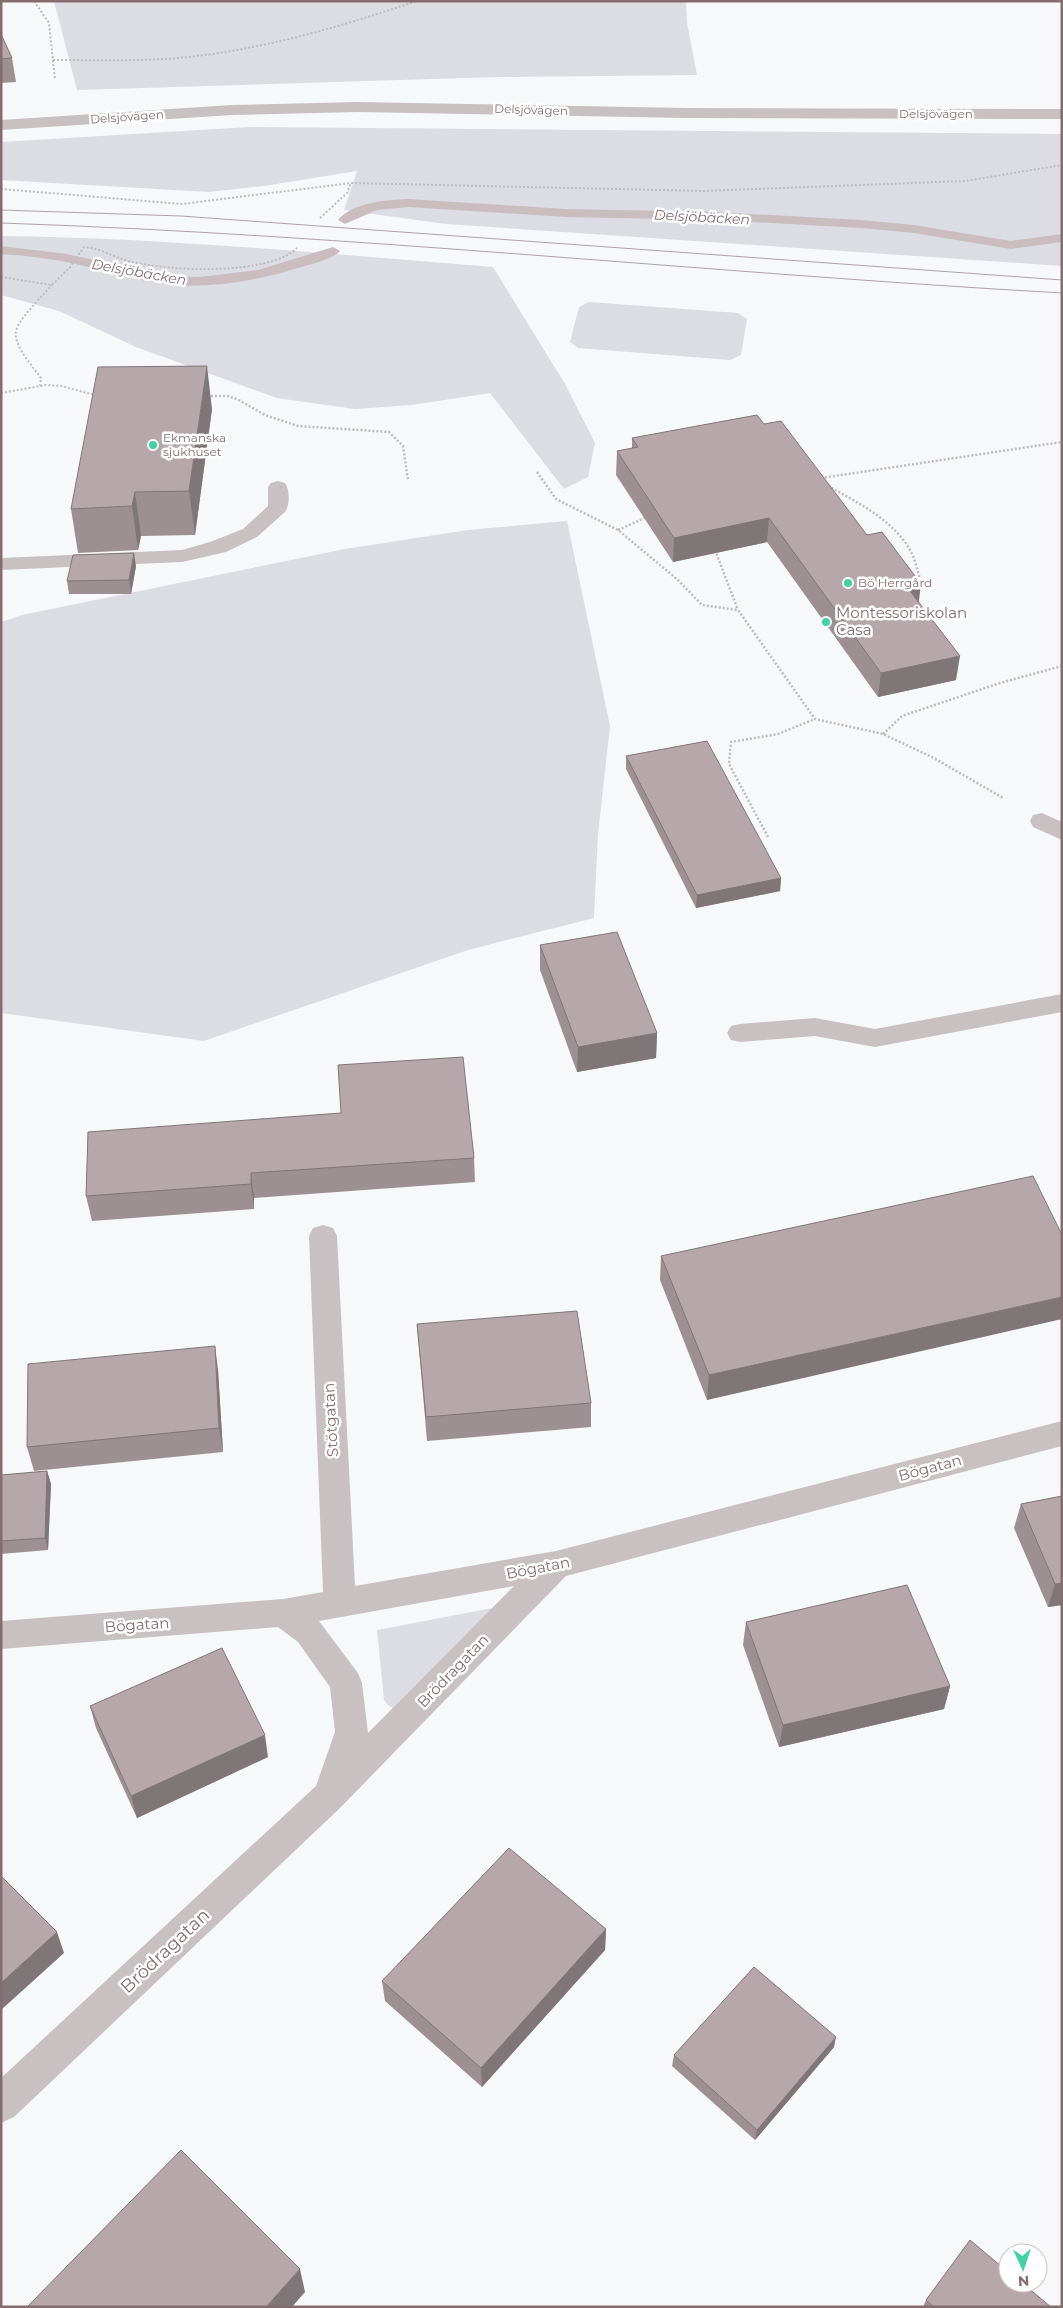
<svg xmlns="http://www.w3.org/2000/svg" width="1063" height="2308" font-family="Montserrat,sans-serif">
  <style>
    .green { fill: #dcdce3 }
    .lines { fill: none; stroke-linecap: round; stroke-linejoin: round }
    .stream { fill: #cabdc0; fill-rule: evenodd }
    .path-far1 { stroke: #c0bbbc; stroke-width: 2; stroke-dasharray: 2 2; stroke-linecap: butt }
    .path { stroke: #c0bbbc; stroke-width: 2.5; stroke-dasharray: 2 2; stroke-linecap: butt }
    .minor { fill: #c8c1c2; fill-rule: evenodd }
    .tram { stroke: #aea3a4; stroke-width: 1 }
    .wall { fill: #9d9092 }
    .shaded-wall { fill: #7f7677 }
    .building { fill: #b6a8aa; stroke: #7f7677 }
    .poi-dot { fill: #3fd2a3; stroke: #fff; stroke-width: 2 }
    .labels { text-anchor: middle; stroke-width: 5; stroke-linejoin: round; paint-order: stroke }
    .far-street-label { font-size: 12px; fill: #856c6e; stroke: #fff }
    .far-poi-label { font-size: 12px; fill: #856c6e; stroke: #fff; text-anchor: start }
    .far-water-label { font-size: 14px; font-style: italic; fill: #876d74; stroke: #fff }
    .poi-label { font-size: 15px; fill: #856c6e; stroke: #fff; text-anchor: start }
    .street-label { font-size: 15px; fill: #856c6e; stroke: #fff }
    .near-street-label { font-size: 18px; fill: #856c6e; stroke: #fff }
  </style>
  <rect width="100%" height="100%" fill="#f7f8f9"/>
  <path class="green" d="M54,1H686L687,23L697,75L497,77L77,90Z
    M249,127L1062,134V266L446,224L344,210L357,171L264,186L209,192L1,180V142Z
    M1,236C166,238 329,254 493,267L565,384L595,443L588,477L564,489L490,393L412,405L355,409L277,398L136,347L59,311L1,295Z
    M589,302L738,313L747,319L741,355L730,360L578,348L570,342L579,307Z
    M567,521L610,726L598,834L594,918L468,950L204,1041L1,1013V622L22,615L345,549L468,530Z
    M498,1607L397,1710L389,1706L384,1700L377,1630Z"/>
  <g class="lines">
    <path class="stream" d="M408,199L566,209L715,212L861,220L914,225L1011,241L1062,234V242L1011,249L914,233L861,228L715,220L566,217L408,207L377,210L345,224L338,220C353,202 387,200 408,199Z
      M1,246L67,254L165,276L200,277L258,270L333,247L340,251C334,259 308,265 298,268C255,281 211,289 166,284C138,281 111,272 84,266C57,259 29,256 1,254Z"/>
    <path class="path-far1" d="M34,1L49,23L55,80
      M53,60C101,60 149,62 197,56C272,47 345,25 417,1
      M1,189L182,204L351,183L704,191L965,181L1062,165
      M320,218L347,193L351,183
      M1,277L52,285L70,267L84,247C101,248 115,258 132,262C170,271 268,276 297,248
      M40,386L41,378C33,367 13,345 16,331C19,318 43,296 52,285
      M1,393L46,385L61,386L95,395
      M207,396H229"/>
    <path class="path" d="M207,396H227L237,399L265,415L298,426L389,432L403,446L408,480
      M537,472L556,499L618,530L678,580L702,605L738,610L815,719L883,734L934,758L1003,798
      M821,478L1062,442
      M828,486C857,502 893,520 910,550C915,558 917,569 920,579
      M618,530L647,517
      M715,550L738,610
      M883,734L902,716L1000,683L1062,666
      M768,837L729,764L731,742L778,734L815,719"/>
    <path class="minor" d="M357,102L686,108L1062,109V119L686,118L357,112L232,115L1,130V120L232,105Z
      M278,481L285,483C290,490 290,505 285,512L257,537L226,552L182,562L1,570V558L182,550L210,542L243,529L268,506V487L271,483Z
      M1042,813L1062,822V840L1033,827L1030,821L1033,815Z
      M1062,994V1012L875,1047L815,1036L740,1042L731,1040L727,1033L731,1026L740,1024L815,1018L875,1029Z
      M323,1225L333,1228L337,1236L355,1586L556,1551L1062,1421V1446L566,1576L340,1808L14,2117L1,2123V2078L316,1786L335,1732L330,1687L298,1642L278,1627L1,1649V1621L283,1599L323,1592L309,1236L313,1228ZM514,1586L368,1733L362,1683L358,1673L319,1621Z"/>
    <path class="tram" d="M1,210L181,216L1062,280
      M1,223C355,235 708,273 1062,293"/>
  </g>
  <path class="wall" d="M1,34L12,58L16,82L1,83Z
    M212,409L195,535L141,536L138,550L78,553L71,509Z
    M764,424L919,602L956,680L878,697L767,542L673,562L616,475L617,451L632,448V438Z
    M136,566L131,594H69L67,581Z
    M626,756L781,878L780,891L696,908L626,769Z
    M540,945L657,1033L656,1058L577,1072L540,970Z
    M341,1113L474,1158L475,1182L254,1198V1209L92,1221L86,1196Z
    M1062,1235L707,1400L660,1280L661,1256Z
    M417,1324L591,1403V1427L427,1441Z
    M218,1370L223,1452L34,1471L27,1447Z
    M47,1471L51,1484L48,1550L1,1554V1475Z
    M1062,1496V1605L1048,1607L1014,1528L1021,1504Z
    M746,1622L950,1686L944,1709L779,1747L743,1645Z
    M90,1706L268,1757L137,1818L96,1728Z
    M606,1929L605,1950L482,2087L385,2001L382,1981Z
    M834,2047L755,2140L672,2066L674,2055Z
    M926,2300L1051,2307H923Z"/>
  <path class="shaded-wall" d="M207,366L212,409L195,535L189,491Z
    M135,492L141,536L138,550L132,506Z
    M769,518L767,542L673,562L674,538Z
    M134,553L136,566L131,594L129,580Z
    M921,584L918,608L907,587Z
    M960,656L956,680L878,697L881,673Z
    M781,878L780,891L696,908L697,895Z
    M657,1033L656,1058L577,1072L578,1047Z
    M251,1173L254,1198V1209L251,1184Z
    M1062,1297V1319L707,1400L709,1375Z
    M215,1346L218,1370L223,1452L219,1428Z
    M47,1471L51,1484L48,1550L45,1538Z
    M1062,1583V1605L1048,1607L1055,1584Z
    M950,1686L944,1709L779,1747L783,1725Z
    M265,1735L268,1757L137,1818L131,1796Z
    M606,1929L605,1950L482,2087L481,2068Z
    M57,1932L64,1953L1,2010V1983Z
    M836,2037L834,2047L755,2140L757,2130Z
    M300,2269L305,2292L292,2307H266Z"/>
  <path class="building" d="M1,34L12,58L1,59Z
    M207,366L189,491L135,492L132,506L71,509L98,367Z
    M757,415L764,424L781,421L867,535L882,532L921,584L907,587L960,656L881,673L769,518L674,538L617,451L638,447L632,438Z
    M134,553L129,580L67,581L73,555Z
    M707,741L781,878L697,895L626,756Z
    M617,932L657,1033L578,1047L540,945Z
    M463,1057L474,1158L251,1173V1184L86,1196L88,1132L341,1113L338,1065Z
    M1033,1176L1062,1235V1297L709,1375L661,1256Z
    M577,1311L591,1403L426,1417L417,1324Z
    M215,1346L219,1428L27,1447L28,1364Z
    M47,1471L45,1538L1,1541V1475Z
    M1062,1496V1583L1055,1584L1021,1504Z
    M907,1585L950,1686L783,1725L746,1622Z
    M222,1648L265,1735L131,1796L90,1706Z
    M509,1848L606,1929L481,2068L382,1981Z
    M1,1876L57,1932L1,1983Z
    M754,1967L836,2037L757,2130L674,2055Z
    M181,2150L300,2269L266,2307H27Z
    M970,2240L1008,2272V2283H1022L1051,2307H934L926,2300Z"/>
  <g class="poi-dot">
    <circle cx="153" cy="445" r="5"/>
    <circle cx="848" cy="583" r="5"/>
    <circle cx="826" cy="622" r="5"/>
  </g>
  <g class="labels">
    <g class="far-street-label">
      <text transform="translate(531 110) rotate(2)" y="4">Delsjövägen</text>
      <text x="936" y="118">Delsjövägen</text>
      <text transform="translate(127 117) rotate(-4)" y="4">Delsjövägen</text>
    </g>
    <g class="far-poi-label">
      <text x="163" y="442">Ekmanska<tspan x="163" dy="14">sjukhuset</tspan></text>
      <text x="858" y="587">Bö Herrgård</text>
    </g>
    <g class="far-water-label">
      <text transform="translate(702 217) rotate(3)" y="5">Delsjöbäcken</text>
      <text transform="translate(139 272) rotate(10)" y="5">Delsjöbäcken</text>
    </g>
    <g class="poi-label">
      <text x="836" y="618">Montessoriskolan<tspan x="836" dy="17">Casa</tspan></text>
    </g>
    <g class="street-label">
      <text transform="translate(331 1420) rotate(-93)" y="5">Stötgatan</text>
      <text transform="translate(930 1468) rotate(-15)" y="5">Bögatan</text>
      <text transform="translate(538 1568) rotate(-11)" y="5">Bögatan</text>
      <text transform="translate(137 1625) rotate(-4)" y="5">Bögatan</text>
      <text transform="translate(453 1671) rotate(-46)" y="5">Brödragatan</text>
    </g>
    <g class="near-street-label">
      <text transform="translate(165 1951) rotate(-43)" y="6">Brödragatan</text>
    </g>
  </g>
  <rect width="1063" height="2308" fill="none" stroke="#856c6e" stroke-width="5"/>
  <g transform="translate(1023 2268) rotate(177)"><circle r="24" fill="#ffffff" stroke="#cec4c5"/>
  <path d="M0-4L9 19L0 12L-9 19Z" fill="#3fd2a3"/>
  <text y="-8" font-size="14" font-weight="bold" text-anchor="middle" fill="#856c6e">N</text>
  </g>
</svg>
